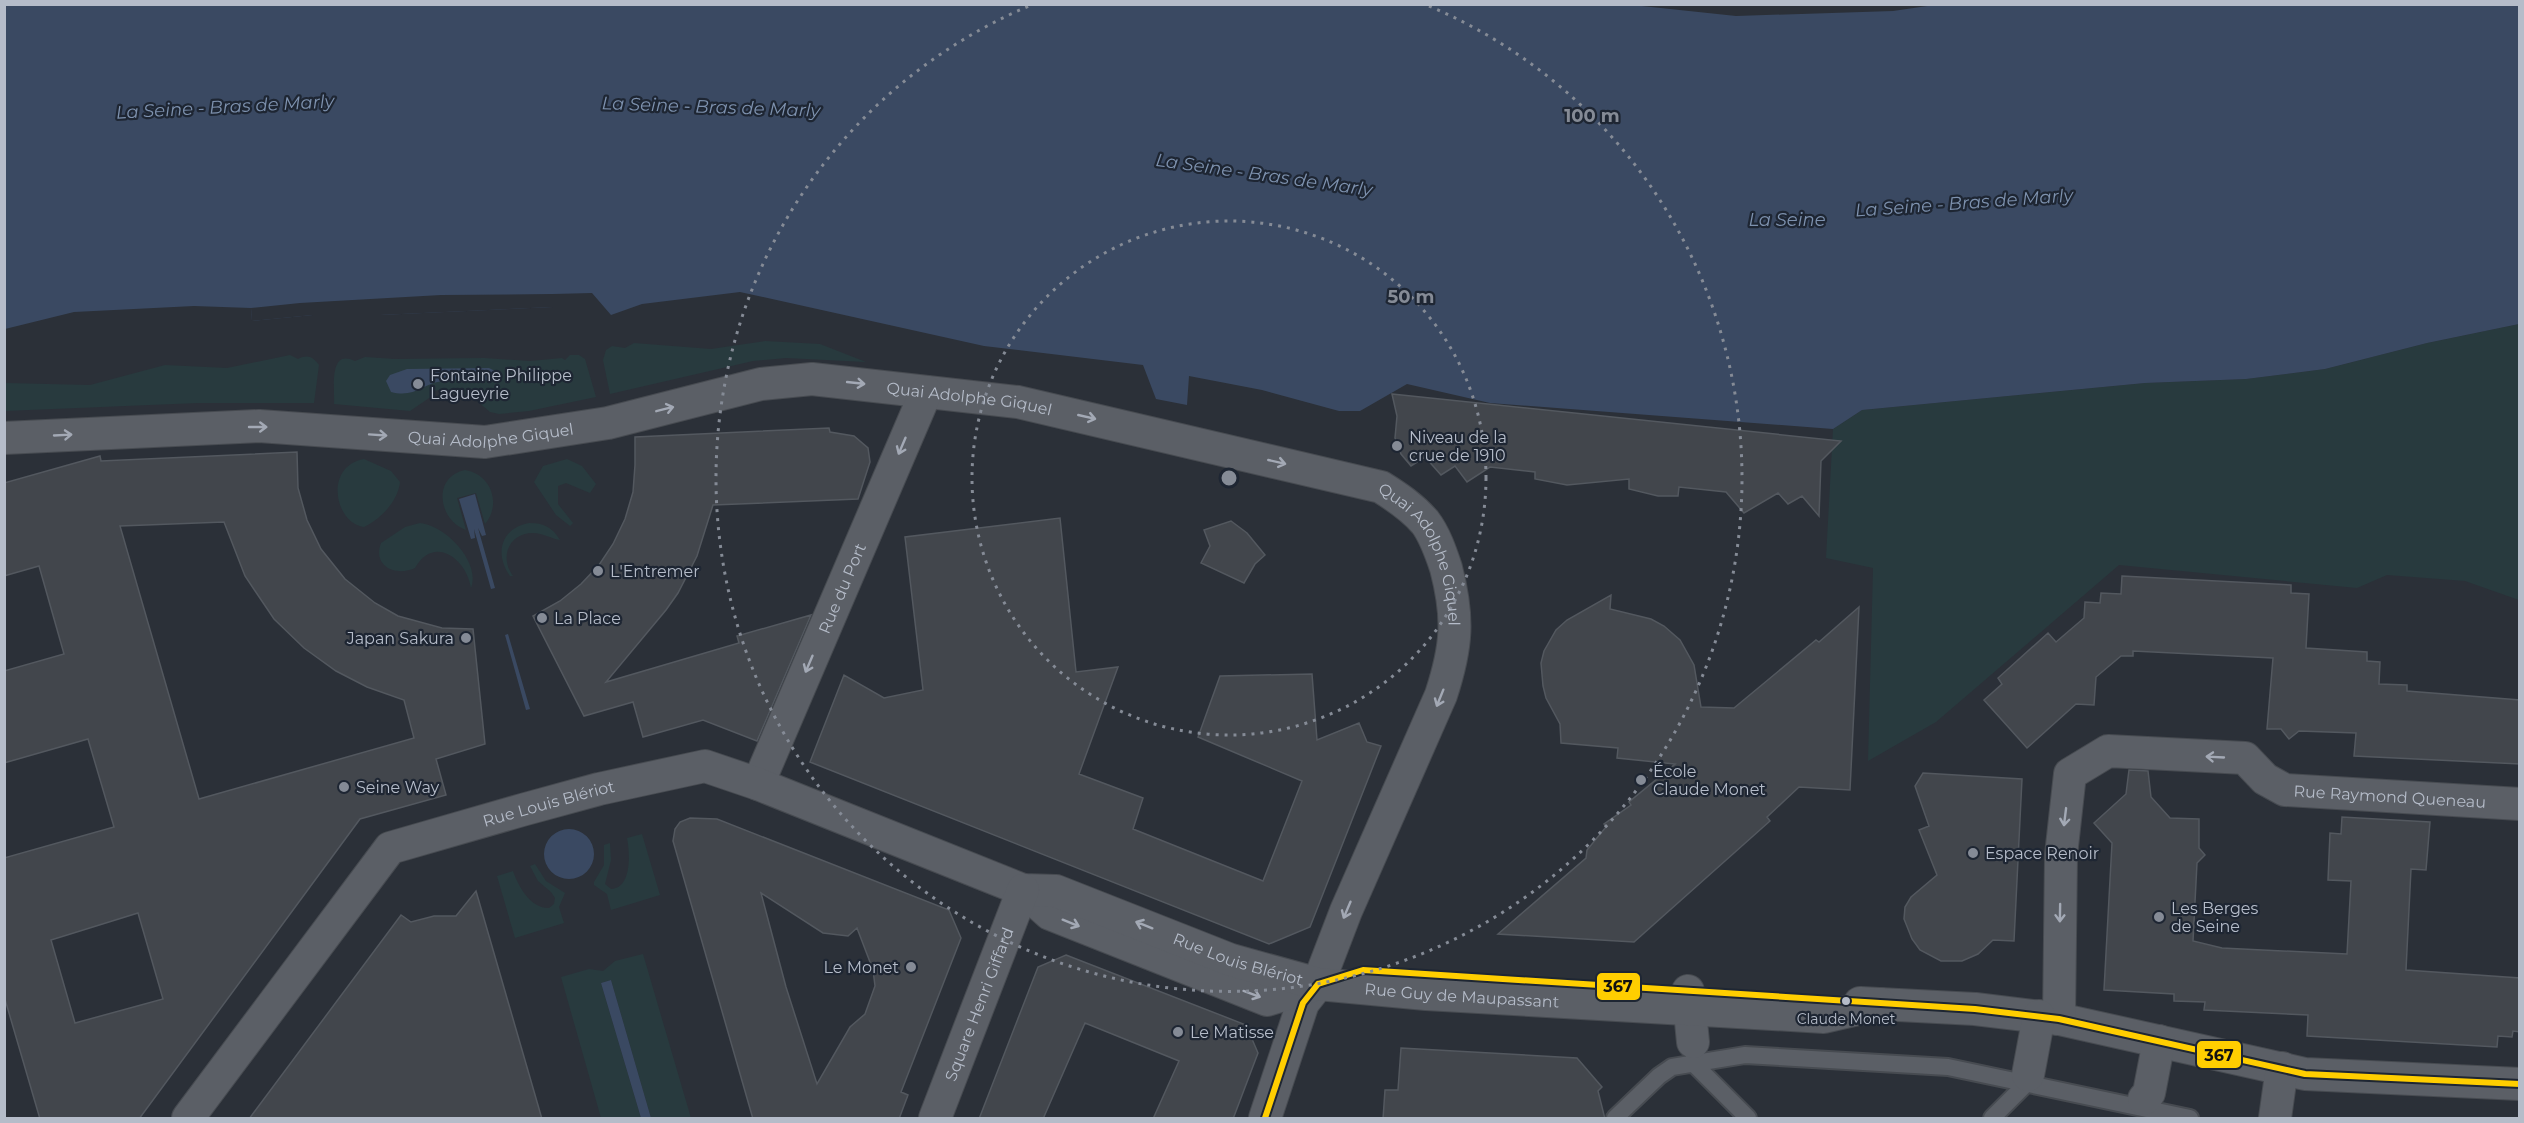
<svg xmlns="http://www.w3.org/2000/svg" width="2524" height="1123" font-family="Montserrat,sans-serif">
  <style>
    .green { fill: #283a3e }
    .water { fill: #3a4962 }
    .pier { fill: #2b3038 }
    .building { fill: #42464c; stroke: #53585f; stroke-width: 1.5; fill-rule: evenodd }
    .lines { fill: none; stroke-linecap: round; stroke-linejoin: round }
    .lane-casing { stroke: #474b51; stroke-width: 20 }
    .street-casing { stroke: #474b51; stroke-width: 34 }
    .lane { stroke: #5b5f66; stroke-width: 16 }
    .street { stroke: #5b5f66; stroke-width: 32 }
    .bus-1-casing { stroke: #1e2633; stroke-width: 10 }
    .bus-1 { stroke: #ffce00; stroke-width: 6 }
    .oneway { stroke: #a3a9b5 }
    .ring { fill: none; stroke: #858b96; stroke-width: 3; stroke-dasharray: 3 6 }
    .poi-dot { fill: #858b96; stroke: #1e2633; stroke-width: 2 }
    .bus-dot { fill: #b5bcc9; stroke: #1e2633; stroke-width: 2 }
    .labels { text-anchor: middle; stroke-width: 4.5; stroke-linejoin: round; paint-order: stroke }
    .bus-label { font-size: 14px; fill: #b5bcc9; stroke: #1e2633 }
    .poi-label { font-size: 16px; fill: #b5bcc9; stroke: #1e2633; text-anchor: start }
    .street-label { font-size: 16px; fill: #b5bcc9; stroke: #1e2633 }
    .water-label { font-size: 18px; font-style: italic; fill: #7e92af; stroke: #1e2633 }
    .centre { fill: #858b96; stroke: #1e2633; stroke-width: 3 }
    .ring-label { font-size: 18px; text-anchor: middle; font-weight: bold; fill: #858b96; stroke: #1e2633; stroke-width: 4.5; stroke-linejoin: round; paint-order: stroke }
    .line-badge { stroke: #1e2633; stroke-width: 2 }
    .pale-badge-label { font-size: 16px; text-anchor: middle; font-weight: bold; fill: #111 }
  </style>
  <rect width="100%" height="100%" fill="#2b3038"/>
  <path class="green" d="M2519,324V600L2465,581L2387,575L2357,588L2119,565L1936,722L1868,761L1873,568L1826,558L1833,429L1862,410L2145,383L2246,379L2325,369L2427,343Z
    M765,341L820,344L866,362L786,358L753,361L610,394L603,360L606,350L612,346L625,348L634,343L711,349Z
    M290,355L298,359C308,354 313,357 319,365L314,403H198L5,411V383L90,385L165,365L227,368Z
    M570,355H579L585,359L596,397L529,411L499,414L490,412L477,401L462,398L461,395L458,396L444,389L434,391L435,394L410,411L334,404C335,389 328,348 355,361L365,357L395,359L484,358L530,361L562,358L565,360Z
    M364,459L391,471L400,482C398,501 381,519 364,527C334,523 324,466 364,459Z
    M567,459L582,466L596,484L590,493L566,483L558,486V504L573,523L570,526L556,515L534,482L543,466Z
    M465,470C491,474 502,504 485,524L476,493L457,498L466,530C438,520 432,477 465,470Z
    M420,523C445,525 481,562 471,588C466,558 434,535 415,568C396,577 372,566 381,543L405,527Z
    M529,523C544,523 552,527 560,540C552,539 543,533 533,533C509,533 499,557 513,576H510C494,554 501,528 529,523Z
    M642,834L660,895L611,910L607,894L594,885V882L604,865V845L610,843L611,860L605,884L611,889C632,888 630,853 627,838Z
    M535,864L546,881L565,893L559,907L564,923L515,938L497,876L513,871C518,886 531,909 549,908L554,904L555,898L551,892L538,881L530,866Z
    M643,954L691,1118H651L611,980L601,983L641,1118H601L561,977L589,969L603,971L615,961Z"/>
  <path class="water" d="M1623,4L1736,16L1893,11L1941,4L2519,5V324L2427,343L2325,369L2246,379L2145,383L1862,410L1833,429L1490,403L1407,384L1360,411H1339L1262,390L1189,376L1187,405L1156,399L1143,365L984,346L740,292L642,304L611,315L592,293L553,294V307L380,315H313L252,321L251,308L194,306L74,312L5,329L4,5Z
    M489,368L497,372L500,380C481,381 461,379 442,381C422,384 415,398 391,392L386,381L390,375L407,369Z
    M475,494L486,535L482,536L478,528L495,588L491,589L474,529L475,538L471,539L459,499Z
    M508,634L530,709L526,710L505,635Z
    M544 854a25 25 0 1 1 50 0a25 25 0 1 1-50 0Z
    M611,980L651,1118H641L601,983Z"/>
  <path class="pier" d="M553,294V307L380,315H313L252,321L251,308L300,303L441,295Z"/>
  <path class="building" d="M1392,394L1841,441L1821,461L1819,516L1802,496L1788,504L1778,493L1744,513L1726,492L1679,487L1678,496H1658L1629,489V479L1567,485L1535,479V472L1490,467L1467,482L1455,466L1441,475L1425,457L1411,466L1401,454L1395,438L1397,416Z
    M829,428L830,432L854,436L868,448L870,462L858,499L713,505L697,556L678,593L666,610L606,682L739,643L737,636L811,615L757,741L703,720L643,737L633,702L584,716L533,616L560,601L581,584L599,565L613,544L625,519L633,492L635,465V437Z
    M297,452L298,488L307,520L321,549L345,579L375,603L398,616L442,628L473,629L485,744L436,759L446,795L360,819L139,1119H40L4,996V858L114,827L88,739L4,763V671L64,654L39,566L4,576V483L100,456L101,461ZM224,522L245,576L274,619L304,648L336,671L367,687L404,700L414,738L199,799L120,526ZM138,913L163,999L75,1023L51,940Z
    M1060,518L1076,672L1118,667L1079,774L1143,798L1133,829L1263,881L1302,781L1198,737L1220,676L1312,674L1317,740L1359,723L1367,742L1381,746L1310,927L1269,944L810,762L844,675L884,698L923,690L905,537Z
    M1231,521L1247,533L1265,555L1255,564L1244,583L1201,563L1210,546L1204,530Z
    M2122,576L2291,585V593L2309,594L2306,648L2367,652V661L2380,662L2379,684L2407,685V691L2520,700V764L2354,756L2356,733L2299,731L2289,739L2281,729H2267L2273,658L2133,651V656H2121L2096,677L2094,705L2076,704L2027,748L1984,700L2002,684L1998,678L2048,633L2056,642L2084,618L2085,602L2100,603L2101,593L2121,594Z
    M1611,595L1610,609L1651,619L1664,626L1680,640L1694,665L1701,707L1734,708L1816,640L1819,642L1859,607L1850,790L1799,787L1767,817L1770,821L1634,942L1498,934L1586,858L1587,850L1606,827L1604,824L1631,805L1629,802L1675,764L1617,758L1618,748L1561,743L1560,724L1546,698L1543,686L1541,663L1544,651L1556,630L1567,620Z
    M2129,770L2148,771L2151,797L2170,818L2199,819V848L2205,855L2197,863L2193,941L2222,948L2347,954L2351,881L2328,880L2330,833L2341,834L2342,817L2430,822L2426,870L2411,869L2406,970L2520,978V1032L2513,1031L2512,1037L2498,1036L2497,1047L2307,1036L2308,1015L2204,1010L2205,1002L2174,1001V994L2104,990L2112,843L2094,823L2126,794Z
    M1923,773L2022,779L2014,941L1993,940L1978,954L1962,961H1941L1920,950L1912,939L1904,919L1905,907L1911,897L1937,875L1919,830L1929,826L1915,786Z
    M690,818L717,819L949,910L961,938L901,1092L908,1095L899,1119H753L673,841L675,829L680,822ZM761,893L823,933L848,936L857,928L873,970L875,986L865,1014L850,1027L817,1084L786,987Z
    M476,891L542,1119H249L401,915L411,922L434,916H456Z
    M1066,955L1246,1025L1258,1053L1233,1119H1153L1179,1061L1085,1023L1043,1119H979L1038,967Z
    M1401,1048L1577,1058L1602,1087L1598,1091L1605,1119H1383L1385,1090H1398Z"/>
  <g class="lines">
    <defs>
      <path id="lane" d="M1694,1055V1064L1748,1118
        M1615,1118L1659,1076L1672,1067L1745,1055L1948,1067L2190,1118
        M1992,1118L2026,1084L2027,1076"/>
      <g id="street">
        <path id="s1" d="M4,438L259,426L485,442L608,423L761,384L812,379L1018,402L1381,487C1397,497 1412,507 1425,522C1435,535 1441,553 1446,568C1459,618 1457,646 1441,695L1346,911L1318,984L1303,1003L1265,1118"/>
        <path id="s2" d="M758,784L926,392"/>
        <path d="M1023,890L1050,914L1267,1000L1319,984"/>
        <path d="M1688,991L1693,1042"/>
        <path d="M1860,1003L1975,1009L2059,1019L2305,1074L2520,1084"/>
        <path id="s3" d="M2059,1019L2061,855L2070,774L2108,751L2245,758L2265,779L2285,790L2520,804"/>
        <path d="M2028,1075L2039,1016"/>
        <path d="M2144,1099L2149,1093L2159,1041"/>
        <path id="s4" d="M188,1118L390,848L522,810L599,789L705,766L758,784L1023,890L1056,891L1231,960L1318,984L1426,994L1824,1017L1880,1004"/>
        <path id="s5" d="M935,1118L1023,890"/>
        <path d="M2275,1118L2282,1068"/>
      </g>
    </defs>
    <use href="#lane" class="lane-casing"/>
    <use href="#street" class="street-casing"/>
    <use href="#lane" class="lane"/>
    <use href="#street" class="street"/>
    <defs>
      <path id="bus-1" d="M1318,984L1363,970L1975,1009L2059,1019L2305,1074L2520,1084
        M1265,1118L1303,1003L1318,984"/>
    </defs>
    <use href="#bus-1" class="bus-1-casing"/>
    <use href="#bus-1" class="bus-1"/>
  </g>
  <defs><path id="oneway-shaft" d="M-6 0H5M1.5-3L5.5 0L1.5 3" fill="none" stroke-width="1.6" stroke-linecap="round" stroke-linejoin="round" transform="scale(1.5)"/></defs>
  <g class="oneway">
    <use href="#oneway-shaft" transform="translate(856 383) rotate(6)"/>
    <use href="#oneway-shaft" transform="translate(665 409) rotate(-14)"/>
    <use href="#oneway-shaft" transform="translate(1087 417) rotate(13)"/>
    <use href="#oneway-shaft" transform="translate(258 427)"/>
    <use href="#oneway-shaft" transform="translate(63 435) rotate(-3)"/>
    <use href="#oneway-shaft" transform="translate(378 435) rotate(4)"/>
    <use href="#oneway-shaft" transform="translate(902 446) rotate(113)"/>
    <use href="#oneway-shaft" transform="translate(1277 462) rotate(13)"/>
    <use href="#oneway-shaft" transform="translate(809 664) rotate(113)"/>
    <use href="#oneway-shaft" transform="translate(1440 698) rotate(112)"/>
    <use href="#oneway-shaft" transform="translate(2215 757) rotate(-177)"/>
    <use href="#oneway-shaft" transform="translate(2065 817) rotate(97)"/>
    <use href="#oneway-shaft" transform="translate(1347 910) rotate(113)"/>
    <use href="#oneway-shaft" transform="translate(2060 913) rotate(91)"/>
    <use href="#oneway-shaft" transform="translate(1071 923) rotate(22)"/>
    <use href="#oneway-shaft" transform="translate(1144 925) rotate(-158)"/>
    <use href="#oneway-shaft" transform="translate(1252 994) rotate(20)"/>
  </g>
  <g class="ring">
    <circle cx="1229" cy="478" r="257"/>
    <path d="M1429 6A513 513 0 1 1 1029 6"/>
  </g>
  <g class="poi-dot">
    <circle cx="418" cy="384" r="6"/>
    <circle cx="1397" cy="446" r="6"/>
    <circle cx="598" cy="571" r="6"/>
    <circle cx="542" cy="618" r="6"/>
    <circle cx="466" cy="638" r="6"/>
    <circle cx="1641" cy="780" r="6"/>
    <circle cx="344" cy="787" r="6"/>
    <circle cx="1973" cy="853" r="6"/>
    <circle cx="2159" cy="917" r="6"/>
    <circle cx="911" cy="967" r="6"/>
    <circle cx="1178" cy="1032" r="6"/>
  </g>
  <circle class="bus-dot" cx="1846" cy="1001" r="5"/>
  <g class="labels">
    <g class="bus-label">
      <text x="1846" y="1024">Claude Monet</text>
    </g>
    <g class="poi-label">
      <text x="430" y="381">Fontaine Philippe<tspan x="430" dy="18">Lagueyrie</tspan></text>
      <text x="1409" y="443">Niveau de la<tspan x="1409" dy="18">crue de 1910</tspan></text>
      <text x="610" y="577">L'Entremer</text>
      <text x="554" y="624">La Place</text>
      <text x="454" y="644" text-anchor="end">Japan Sakura</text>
      <text x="1653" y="777">École<tspan x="1653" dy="18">Claude Monet</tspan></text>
      <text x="356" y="793">Seine Way</text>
      <text x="1985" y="859">Espace Renoir</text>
      <text x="2171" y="914">Les Berges<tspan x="2171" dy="18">de Seine</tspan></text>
      <text x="899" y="973" text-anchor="end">Le Monet</text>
      <text x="1190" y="1038">Le Matisse</text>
    </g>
    <g class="street-label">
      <text dy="6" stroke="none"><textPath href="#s1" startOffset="974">Quai Adolphe Giquel</textPath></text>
      <text dy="6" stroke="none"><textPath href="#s1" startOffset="488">Quai Adolphe Giquel</textPath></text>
      <text dy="6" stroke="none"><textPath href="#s1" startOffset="1478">Quai Adolphe Giquel</textPath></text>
      <text dy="6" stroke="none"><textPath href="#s2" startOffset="213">Rue du Port</textPath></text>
      <text dy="6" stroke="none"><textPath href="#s3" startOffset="584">Rue Raymond Queneau</textPath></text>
      <text dy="6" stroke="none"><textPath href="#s4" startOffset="502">Rue Louis Blériot</textPath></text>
      <text dy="6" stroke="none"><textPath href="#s4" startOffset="1232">Rue Louis Blériot</textPath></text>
      <text dy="6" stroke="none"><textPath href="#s4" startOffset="1460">Rue Guy de Maupassant</textPath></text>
      <text dy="6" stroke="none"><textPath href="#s5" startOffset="122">Square Henri Giffard</textPath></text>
    </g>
    <g class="water-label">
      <text transform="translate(225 107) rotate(-3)" y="6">La Seine - Bras de Marly</text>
      <text transform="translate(711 107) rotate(2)" y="6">La Seine - Bras de Marly</text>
      <text transform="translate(1264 175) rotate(8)" y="6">La Seine - Bras de Marly</text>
      <text transform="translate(1964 203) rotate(-4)" y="6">La Seine - Bras de Marly</text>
      <text x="1787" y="226">La Seine</text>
    </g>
  </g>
  <circle cx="1229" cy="478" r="9" class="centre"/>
  <g class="ring-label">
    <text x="1592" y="122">100 m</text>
    <text x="1411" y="303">50 m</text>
  </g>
  <g class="line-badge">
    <rect x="1596" y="972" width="45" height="29" rx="6" fill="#ffce00"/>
    <rect x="2196" y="1040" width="46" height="29" rx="6" fill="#ffce00"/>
  </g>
  <g class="pale-badge-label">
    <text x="1618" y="992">367</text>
    <text x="2219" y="1061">367</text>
  </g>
  <rect width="2524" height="1123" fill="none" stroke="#b5bcc9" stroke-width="12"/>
</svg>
